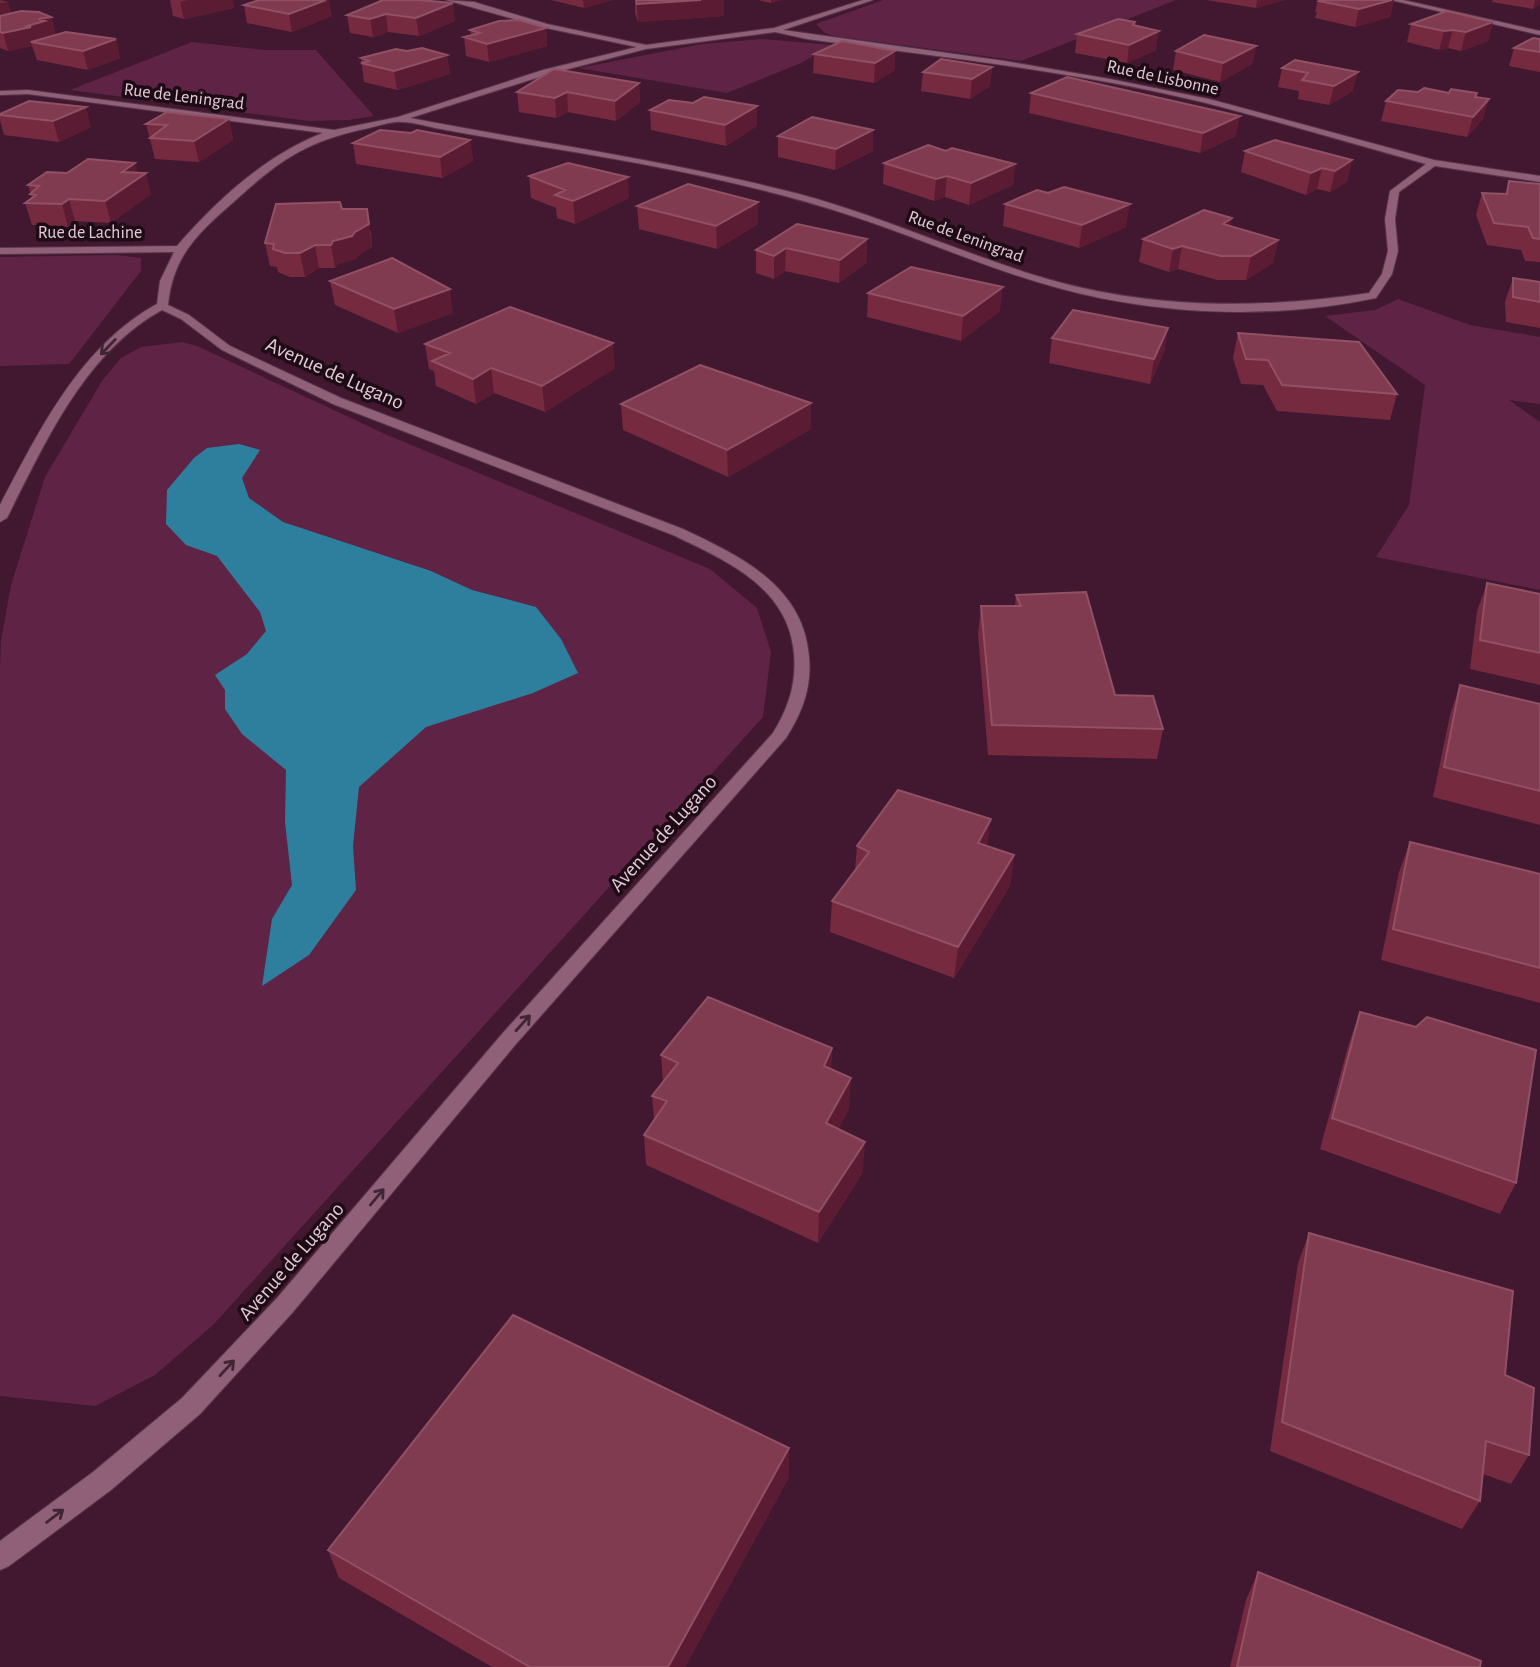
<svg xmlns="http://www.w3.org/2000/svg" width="1540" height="1667" font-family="'Alegreya Sans',sans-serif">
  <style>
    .green { fill: #5f2346 }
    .water { fill: #2e7f9e }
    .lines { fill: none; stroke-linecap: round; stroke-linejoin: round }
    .street-casing { stroke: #573649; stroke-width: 2 }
    .street { fill: #906079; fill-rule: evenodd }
    .wall { fill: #752a40 }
    .shaded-wall { fill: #5b1c33 }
    .building { fill: #813b50; stroke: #915165; stroke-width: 2 }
    .oneway { stroke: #402533 }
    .labels { text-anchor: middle; stroke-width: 7; stroke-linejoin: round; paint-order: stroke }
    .far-street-label { font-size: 18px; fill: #e4c9d6; stroke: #1d0b15 }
    .street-label { font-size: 21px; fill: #e4c9d6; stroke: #1d0b15 }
  </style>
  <rect width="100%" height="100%" fill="#411830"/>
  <path class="green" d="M883,0H1176L1021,61L834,36L825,33L816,24Z
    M762,39L833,45L801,63L727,93L579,68L702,44Z
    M192,42L265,50H316L374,116L349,120L309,121L70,90Z
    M117,255L141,258V271L69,364L0,366V257Z
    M1398,299L1470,325L1540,337V404L1509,400L1540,422V590L1376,557L1409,505L1425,385L1325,316L1375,310Z
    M182,342L197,346L385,434L710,569L757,608L771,652L763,717L213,1325L155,1375L95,1406L0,1396V669L1,641L11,585L45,477L102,381L121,358L141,347Z"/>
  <path class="water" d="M239,444L260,450L242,478L249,498L283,522L431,571L472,590L536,607L561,639L578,673L533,693L426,727L359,787L353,846L356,890L309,955L262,986L272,919L292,885L285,822L286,770L242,734L225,709V690L215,675L247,654L266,631L260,612L217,556L186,545L166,524L167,490L194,458L207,448Z"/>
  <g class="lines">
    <defs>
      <path id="street" d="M446,0L474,2L547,24L646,45L774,28L863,0H873L783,30L1005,61L1110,79L1209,99L1434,160L1540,176V182L1435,166L1399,192L1395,219L1398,251L1392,274L1376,298C1285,317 1190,316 1100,298C1014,281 937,244 855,217C746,181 632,161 519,143C493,138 467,134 441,129C428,127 415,122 402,122C391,121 379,126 369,128C310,140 282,158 238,198C201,231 173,253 168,305L189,315L230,346L341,398L683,529C740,556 804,586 809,657C812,688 802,713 786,738L516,1044L293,1312L200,1414L111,1490L9,1566L0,1570V1541L93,1472L182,1398L277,1298L502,1034L773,733C790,705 798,679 793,646C784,585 723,559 673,535L333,404L222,350L181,319L162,310C85,352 45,443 7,518L0,522V505C39,431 80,346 157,304L160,281L174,252L0,254V248L177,246C216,201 267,154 323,133L28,94L0,95V91L28,90L334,130L398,117L543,70L637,47L546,28ZM775,32L807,39C940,57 1075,71 1206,103C1280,122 1353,144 1426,164L1390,191L1385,219L1388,251L1382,274L1369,293C1256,310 1143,309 1034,275C955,250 880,216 799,194C671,161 540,143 410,118L549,74L646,49Z
        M1391,0H1403L1540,31V35Z"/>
    </defs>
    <use href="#street" class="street-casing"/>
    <use href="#street" class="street"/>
  </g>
  <path class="wall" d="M0,0L8,2L11,14L51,17L56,35L116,39L120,58L88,70L37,60L32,46L8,51L0,48Z
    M170,0H232L234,8L184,19L173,16Z
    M383,0L455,21L419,36L388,32L373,37L350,33L347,15Z
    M551,0H612L584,8Z
    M635,0H724V16L638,22L635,13Z
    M758,0H782L771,3Z
    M1206,0H1284L1256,8Z
    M1318,0H1394L1390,17L1355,27L1315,18L1317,12H1315Z
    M1493,0H1540L1533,9L1492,2Z
    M244,5L332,16L292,32L247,23Z
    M1493,22L1488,41L1461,51L1448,48L1439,50L1407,42L1411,24Z
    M1135,25L1156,50L1127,63L1075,53L1077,34Z
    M546,28L547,46L489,62L466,56L464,37L471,35L470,30Z
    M1540,39V72L1509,66L1514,48Z
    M1256,46L1252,64L1220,82L1173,70L1176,51Z
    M407,51L447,55L450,74L397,90L364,82L361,58Z
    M895,51V70L874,83L813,73L814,54Z
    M1295,60L1353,91L1329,105L1298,99L1299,91L1278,87L1282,68Z
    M992,67L990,86L970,99L921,91L923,72Z
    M639,83L640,102L616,121L568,112L556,118L519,112L517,92Z
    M1418,92L1477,93L1476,97L1483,119L1467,137L1381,121L1386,101Z
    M1031,93L1236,136L1200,153L1029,113Z
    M757,106V126L726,146L651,130L650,110Z
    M0,114L91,127L59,142L4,135L0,120Z
    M229,119L233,140L199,162L155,159L146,124Z
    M411,133L470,140L473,161L442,178L356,164L353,143Z
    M778,136L873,151L835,170L778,157Z
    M946,151L1015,164L1013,185L969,205L945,197L934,201L883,184L884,163Z
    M1245,151L1352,160L1347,182L1330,192L1317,189L1306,195L1241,172Z
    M137,172L151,194L111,223L75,221L68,227L32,225L25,203L32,198L28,185L67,173Z
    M529,176L629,198L575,224L557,218L556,208L531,198Z
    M1509,181L1540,184V262L1525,261L1521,250L1487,245L1476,215L1482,193L1505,194Z
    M1005,204L1126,227L1079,248L1003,226Z
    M637,206L758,224L717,249L639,229Z
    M342,209L371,231L372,247L359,255L356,259L338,264L335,268H319L305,277H290L278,272L277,267L270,266L265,243Z
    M1232,218L1230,226L1278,240L1273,263L1246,280H1217L1178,269L1169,272L1139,262L1143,239Z
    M867,239V262L839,283L785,271L774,279L756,273V250Z
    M1513,278L1540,282V328L1506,322L1505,302Z
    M330,281L453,313L398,333L335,305Z
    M868,293L1000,311L961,341L867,317Z
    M1168,328L1164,352L1150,384L1049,363L1052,338Z
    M1238,333L1397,394L1390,420L1277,411L1263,385L1241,384L1233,358Z
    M425,344L615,368L545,412L494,393L476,404L436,386L434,371L429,369Z
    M811,403V429L728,477L623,430L621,404Z
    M1487,583L1540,594V685L1470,669L1477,611Z
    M1016,595L1115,695L1163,729L1157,759L988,755L978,634L981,606H1015Z
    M1460,685L1540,704V825L1433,797L1450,715Z
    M1410,842L1540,874V1003L1381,960L1399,872Z
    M857,846L1014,855L1010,886L954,978L830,932L832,901L855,870Z
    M1360,1012L1516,1183L1500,1214L1320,1149L1349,1043Z
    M832,1048L831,1070L849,1109L838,1129L863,1172L818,1243L646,1165L644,1135L654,1119L652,1096L663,1082L661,1055Z
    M1309,1233L1505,1375L1529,1455L1511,1484L1483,1474L1480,1501L1462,1529L1270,1451L1298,1263Z
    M789,1477L685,1667H492L339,1578L328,1550Z
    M1258,1572L1480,1667H1230L1246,1600Z"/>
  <path class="shaded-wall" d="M188,0H232L234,8L184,19L180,2Z
    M326,0H329L332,16L292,32L289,14Z
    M583,0H612L584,8Z
    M701,0H724V16L638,22L637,4Z
    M771,0H782L771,3Z
    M1257,0H1284L1256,8Z
    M1394,0L1390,17L1355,27L1359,9Z
    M1535,0H1540V4L1533,9Z
    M8,2L13,19L0,22V3Z
    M453,3L455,21L419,36L416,18Z
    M386,14L388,32L373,37L370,19Z
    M51,17L56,35L31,42L32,46L8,51L3,33L27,26L39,19Z
    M1493,22L1488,41L1461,51L1466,32Z
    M546,28L547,46L489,62L487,44Z
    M1453,30L1448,48L1439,50L1444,31Z
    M1159,31L1156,50L1127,63L1129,45Z
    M116,39L120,58L88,70L83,51Z
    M1256,46L1252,64L1220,82L1223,63Z
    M895,51V70L874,83L875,63Z
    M447,55L450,74L397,90L394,71Z
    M992,67L990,86L970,99L972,79Z
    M1358,72L1353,91L1329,105L1334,86Z
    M639,83L640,102L616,121L615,101Z
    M567,92L568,112L556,118L555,98Z
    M1489,99L1483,119L1467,137L1473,117Z
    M757,106V126L726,146L725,125Z
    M86,107L91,127L59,142L53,121Z
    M1240,116L1236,136L1200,153L1203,133Z
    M229,119L233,140L199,162L194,141Z
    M873,130V151L835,170L836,149Z
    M470,140L473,161L442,178L440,157Z
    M1352,160L1347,182L1330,192L1335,171Z
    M135,163L139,178L146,173L151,194L111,223L105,201L122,172Z
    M1015,164L1013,185L969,205L971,183Z
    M1322,168L1317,189L1306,195L1311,173Z
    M947,176L945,197L934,201L936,179Z
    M628,177L629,198L575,224L573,201Z
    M69,199L75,221L68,227L62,204Z
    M758,202V224L717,249L716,226Z
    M1130,204L1126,227L1079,248L1082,225Z
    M367,209L372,247L359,255L356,259L338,264L335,268L331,245L333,241L355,232Z
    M1232,218L1227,241L1223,224Z
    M867,239V262L839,283L840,260Z
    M1278,240L1273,263L1246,280L1251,256Z
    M315,245L319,268L305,277L300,253Z
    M1182,246L1178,269L1169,272L1173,249Z
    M786,248L785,271L774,279V256Z
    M1003,287L1000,311L961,341L963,316Z
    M450,289L453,313L398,333L394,309Z
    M1168,328L1164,352L1150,384L1154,359Z
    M613,343L615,368L545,412L542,386Z
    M491,368L494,393L476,404L473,379Z
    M811,403V429L728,477L727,450Z
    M991,819L987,849L978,843Z
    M1014,855L1010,886L954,978L958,947Z
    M832,1048L831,1078L824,1066Z
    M851,1078L849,1109L824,1154L826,1123Z
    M865,1142L863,1172L818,1243L819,1212Z
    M789,1448V1477L685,1667H668Z"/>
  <path class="building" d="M259,0H326L289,14L244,5Z
    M383,0H419L453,3L416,18L386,14L370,19L347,15Z
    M636,0H701L637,4Z
    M1321,0H1392L1359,9L1319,1Z
    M21,11L39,12L51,17L39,19L45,21L27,26L31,27L3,33L0,32V16Z
    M1447,11L1493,22L1466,32L1453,30L1444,31L1411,24Z
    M1118,19L1135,22L1133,25L1159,31L1129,45L1077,34Z
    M519,20L546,28L487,44L464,37L480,33L470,30L499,21Z
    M66,32L116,39L83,51L31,42Z
    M1204,35L1256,46L1223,63L1176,51Z
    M1533,38L1540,39V52L1514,48Z
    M842,41L895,51L875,63L814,54Z
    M422,48L447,55L394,71L361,63L369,61L361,58L396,49L407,51Z
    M941,59L992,67L972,79L923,72Z
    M1295,60L1358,72L1334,86L1302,80L1308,73L1282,68Z
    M554,69L639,83L615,101L567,92L555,98L517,92Z
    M1067,77L1240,116L1203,133L1031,93Z
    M1424,88L1449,93L1451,89L1477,93L1475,97L1489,99L1473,117L1386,101L1398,90L1418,92Z
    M704,97L757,106L725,125L650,110L669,100L693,103Z
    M29,101L86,107L53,121L0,115V114Z
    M167,112L229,119L194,141L150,138L167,125L146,124Z
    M812,117L873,130L836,149L778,136Z
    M380,130L411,133L417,130L470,140L440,157L353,143Z
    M1275,140L1352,160L1335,171L1322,168L1311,173L1245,151Z
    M928,145L946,151L952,148L1015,164L971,183L947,176L936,179L884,163Z
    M88,159L135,163L122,172L146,173L105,201L69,199L62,204L25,203L36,195L30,194L39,186L28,185L47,172L67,173Z
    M568,163L628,177L573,201L555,195L565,190L529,176Z
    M1509,181L1540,184V239L1533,238L1528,227L1494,223L1482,193L1507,194Z
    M688,184L758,202L716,226L637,206Z
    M1064,187L1130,204L1082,225L1005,204L1037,190L1048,193Z
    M340,202L342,209H367L369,224L355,232L352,236L333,241L331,245H315L300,253H285L273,249L274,244L265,243L276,204Z
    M1204,210L1232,218L1223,224L1278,240L1251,256H1221L1182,246L1173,249L1143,239Z
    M797,224L867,239L840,260L786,248L774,256L756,250Z
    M392,258L450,289L394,309L330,281Z
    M911,267L1003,287L963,316L868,293Z
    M1513,278L1540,282V302L1513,297Z
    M510,307L613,343L542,386L491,368L473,379L432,361L450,353L425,344Z
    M1073,310L1168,328L1154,359L1052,338Z
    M1238,333L1359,342L1397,394L1282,385L1268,360L1246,359Z
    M700,365L811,403L727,450L621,404Z
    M1487,583L1540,594V653L1480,640Z
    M1086,592L1115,695L1153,696L1163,729L992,725L981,606H1021L1016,595Z
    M1460,685L1540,704V791L1444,767Z
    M898,790L991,819L978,843L1014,855L958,947L832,901L869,852L857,846Z
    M1410,842L1540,874V968L1393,929Z
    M708,997L832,1048L824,1066L851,1078L826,1123L865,1142L819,1212L644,1135L667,1101L652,1096L678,1063L661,1055Z
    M1360,1012L1416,1027L1427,1017L1536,1050L1516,1183L1332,1118Z
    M1309,1233L1513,1291L1505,1375L1534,1388L1529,1455L1486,1441L1480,1501L1282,1422Z
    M513,1315L789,1448L668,1667H530L328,1550Z
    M1258,1572L1481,1661L1480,1667H1237Z"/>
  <defs><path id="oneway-shaft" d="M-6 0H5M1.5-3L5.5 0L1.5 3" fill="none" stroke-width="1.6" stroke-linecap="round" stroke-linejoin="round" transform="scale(1.75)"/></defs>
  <g class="oneway">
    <use href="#oneway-shaft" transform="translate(108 347) rotate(134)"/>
    <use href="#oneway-shaft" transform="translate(523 1023) rotate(-48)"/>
    <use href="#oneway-shaft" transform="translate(377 1197) rotate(-50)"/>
    <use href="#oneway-shaft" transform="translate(227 1368) rotate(-47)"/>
    <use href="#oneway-shaft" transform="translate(55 1516) rotate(-37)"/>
  </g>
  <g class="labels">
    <g class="far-street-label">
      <text transform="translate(1163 77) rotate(12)" y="6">Rue de Lisbonne</text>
      <text transform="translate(184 96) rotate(7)" y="6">Rue de Leningrad</text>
      <text x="90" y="238">Rue de Lachine</text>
      <text transform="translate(966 236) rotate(20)" y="6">Rue de Leningrad</text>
    </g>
    <g class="street-label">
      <text transform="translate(335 373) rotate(24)" y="7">Avenue de Lugano</text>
      <text transform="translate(663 833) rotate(-48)" y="7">Avenue de Lugano</text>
      <text transform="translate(291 1261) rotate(-49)" y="7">Avenue de Lugano</text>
    </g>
  </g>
</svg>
